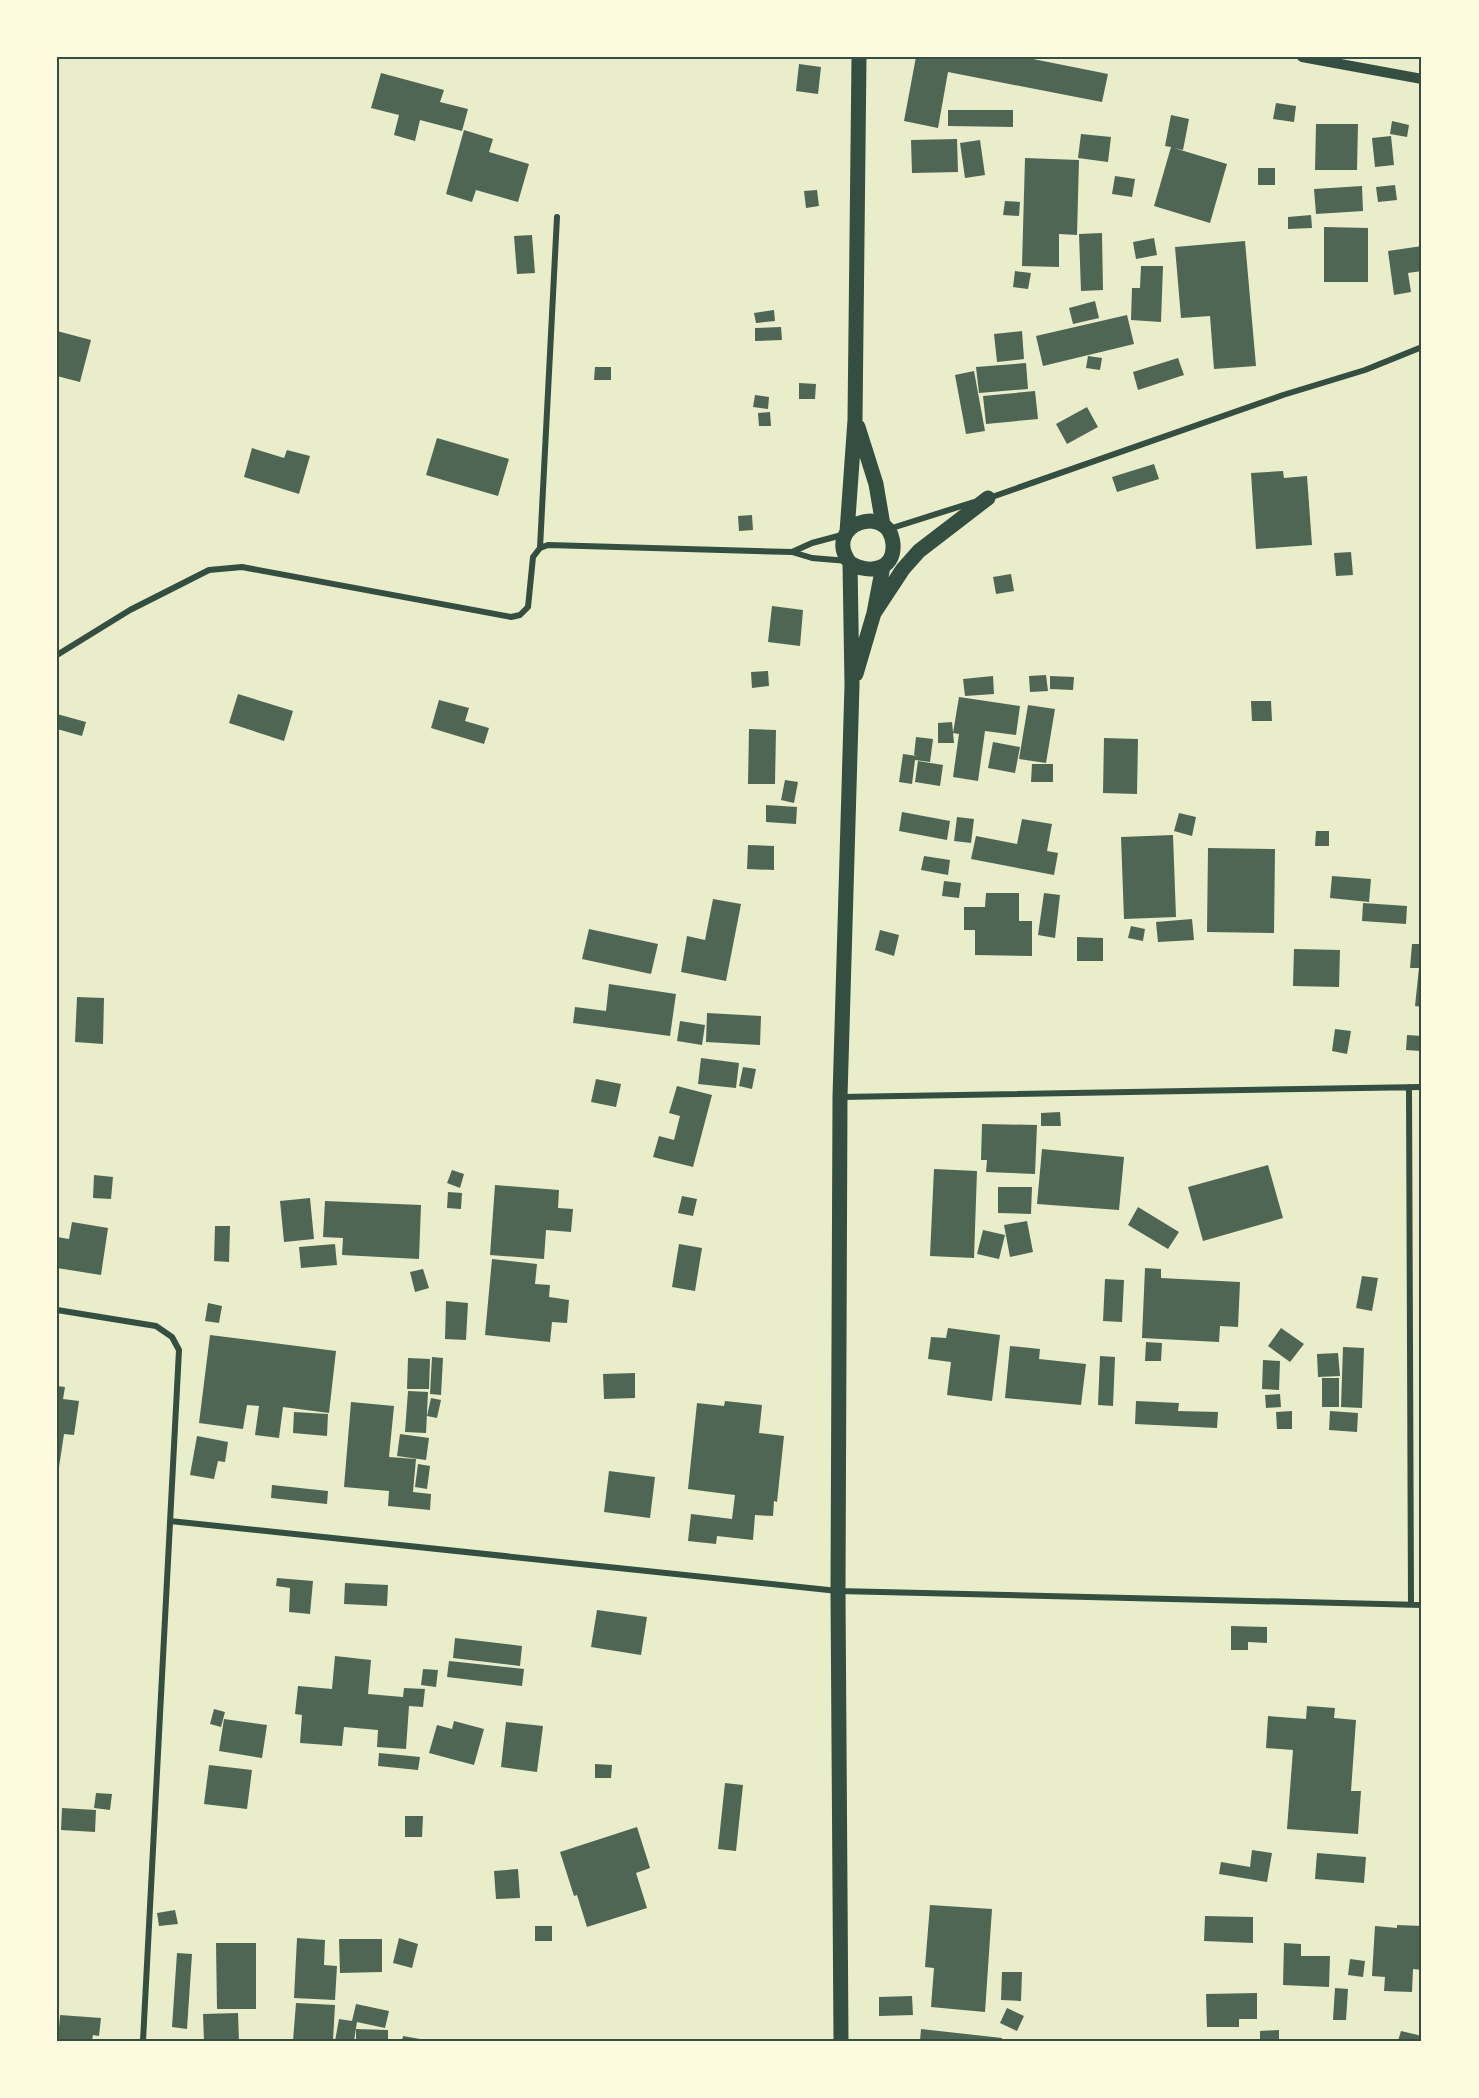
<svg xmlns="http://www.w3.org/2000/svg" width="1479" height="2098" font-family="'Archivo Narrow',sans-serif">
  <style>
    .building { fill: #4f6655 }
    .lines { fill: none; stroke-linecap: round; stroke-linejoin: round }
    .minor { stroke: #344e41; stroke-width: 6 }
    .tertiary { stroke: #344e41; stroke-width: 10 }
    .primary { stroke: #344e41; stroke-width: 15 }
    .neatline { fill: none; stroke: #344e41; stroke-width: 2 }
  </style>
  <rect width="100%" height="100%" fill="#e9edc9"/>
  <path class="building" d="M916,57H1023L1108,74L1102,102L948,72L938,128L904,121Z
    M799,64L821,67L818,94L796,91Z
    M381,73L444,90L440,102L468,109L462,131L420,120L415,141L394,135L399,115L371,108Z
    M1276,103L1296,106L1294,122L1273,119Z
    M948,110H1013V127L948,126Z
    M1171,115L1189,119L1183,150L1174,148L1227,164L1210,223L1154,206L1171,147L1165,146Z
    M1392,121L1409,125L1407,137L1390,134Z
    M1316,124H1358L1357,170H1315Z
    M464,130L493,139L489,152L529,164L518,202L476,190L472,202L446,194Z
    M1081,134L1111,137L1108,162L1078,158Z
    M1391,136L1394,165L1375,167L1372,138Z
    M957,139L958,172L912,173L911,140Z
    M980,140L985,175L965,178L960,143Z
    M1025,158L1079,160L1077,235L1059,234V267L1022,266Z
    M1258,168H1275V185H1258Z
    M1115,176L1135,179L1132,197L1112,194Z
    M1395,185L1397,200L1378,202L1376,187Z
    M1362,186L1363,211L1316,214L1314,189Z
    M817,190L819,206L806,208L804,191Z
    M1005,201L1020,202L1019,216L1003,215Z
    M1311,215L1312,228L1288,229V217Z
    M1324,227L1368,228V282H1324Z
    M1102,233L1103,290L1081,291L1079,234Z
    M532,235L535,273L517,274L514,236Z
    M1154,238L1157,255L1136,259L1133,242Z
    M1245,241L1256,366L1214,369L1210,316L1181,318L1175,247Z
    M1422,246V271L1408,273L1411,292L1394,295L1388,251Z
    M1141,266H1163L1161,322L1131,320L1132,288H1140Z
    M1015,271L1031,273L1028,289L1013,287Z
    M1095,301L1099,318L1073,324L1069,308Z
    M774,310L775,321L756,323L754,313Z
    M1127,315L1134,344L1043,366L1036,336Z
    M781,327L782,340L755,341V328Z
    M57,331L91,340L80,382L57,376Z
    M1022,331L1024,359L997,362L994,334Z
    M1088,356L1102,358L1100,370L1086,368Z
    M1178,358L1184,375L1138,390L1133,372Z
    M1026,363L1028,389L979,393L976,367Z
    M595,367H611V380H594Z
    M974,371L985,431L966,434L955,375Z
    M799,383L816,384L815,399H799Z
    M1035,391L1038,419L986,424L983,396Z
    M755,395L769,397L768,409L753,407Z
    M1087,407L1098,427L1067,444L1056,424Z
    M770,412L771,426H759L758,413Z
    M437,438L509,459L498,496L426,475Z
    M252,448L284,458L287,450L310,456L299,494L244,477Z
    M1154,464L1159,479L1117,492L1112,477Z
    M1283,471L1284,478L1307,476L1312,545L1256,549L1251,473Z
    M752,515L753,530L739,531L738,516Z
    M1351,552L1353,575L1336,576L1334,553Z
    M1011,574L1014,591L996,594L993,577Z
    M772,606L803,610L800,646L768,642Z
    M768,671L769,686L752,688L751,672Z
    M1046,675L1048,691L1030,692L1029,676Z
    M993,676L994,694L965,696L963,679Z
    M1050,676L1074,677L1073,690L1050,689Z
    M238,694L293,711L284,741L229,723Z
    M959,697L1020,706L1016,735L985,731L978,781L953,777L959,734L953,733Z
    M439,700L469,708L465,721L489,728L484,744L431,728Z
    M1251,701H1271L1272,721H1252Z
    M1028,705L1055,709L1046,763L1019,759Z
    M57,714L86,722L82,736L57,729Z
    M952,722L954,743H938V723Z
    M749,729L776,730L775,784H748Z
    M916,737L933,739L930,762L915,760L912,784L899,782L903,754L917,756L914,755Z
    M1104,738L1138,739L1137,794L1103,793Z
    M993,742L1020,747L1015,773L988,768Z
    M918,761L943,765L940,786L915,782Z
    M1032,764H1053V782H1031Z
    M785,780L798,782L794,803L781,800Z
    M766,805L797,807L796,824L766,822Z
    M902,812L950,821L947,840L899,831Z
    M1179,813L1196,817L1192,836L1174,831Z
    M957,817L974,819L971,843L954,841Z
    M1022,819L1052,824L1047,851L1058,853L1054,875L971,859L976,836L1017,844Z
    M1316,831H1329V846H1315Z
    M1173,835L1176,917L1124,919L1121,837Z
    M748,845L774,846V870L747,869Z
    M1208,848L1275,849L1274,933L1207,932Z
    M924,856L950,860L948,875L921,870Z
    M1332,876L1371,879L1369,902L1330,898Z
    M944,881L961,883L959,898L942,896Z
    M986,893H1019V921H1032V956L975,955V930H964V907H985Z
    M1044,893L1060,895L1055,938L1038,935Z
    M713,899L741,904L726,981L681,972L687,936L705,940Z
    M1363,903L1407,906L1406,924L1362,921Z
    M1192,919L1194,940L1158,942L1156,922Z
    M1131,926L1145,929L1143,941L1128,938Z
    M589,929L658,944L651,974L582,959Z
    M880,930L899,935L894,956L875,950Z
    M1077,937L1103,938V961H1077Z
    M1412,944H1422V1007L1415,1006L1419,968H1410Z
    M1294,949L1340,950L1339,987L1293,986Z
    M609,984L676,994L670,1036L573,1023L575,1007L606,1011Z
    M77,997L104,998L103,1044L75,1042Z
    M707,1013L761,1016L760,1045L706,1042Z
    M680,1021L705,1025L702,1045L677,1041Z
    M1335,1029L1351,1031L1347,1054L1332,1051Z
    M1407,1035L1422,1036L1421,1051L1406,1050Z
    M701,1058L739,1063L736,1088L698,1084Z
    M743,1067L756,1069L752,1089L739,1086Z
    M596,1079L621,1084L616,1107L591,1102Z
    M677,1086L712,1095L693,1167L653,1157L659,1136L674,1140L680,1116L669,1113Z
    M1060,1112L1061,1126H1041V1113Z
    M982,1124L1037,1125L1035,1174L986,1172L987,1160H981Z
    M1042,1149L1124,1157L1119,1210L1037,1204Z
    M1268,1165L1283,1218L1203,1241L1188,1187Z
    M934,1169L977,1171L974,1258L930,1256Z
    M452,1170L464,1174L460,1188L447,1183Z
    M94,1175L113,1177L111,1199L93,1198Z
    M495,1185L559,1190L558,1208L573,1209L571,1232L546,1230L544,1259L490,1255Z
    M998,1187H1032L1031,1214L998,1213Z
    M448,1192L462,1193L461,1209L447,1208Z
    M682,1196L697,1199L693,1216L678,1213Z
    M310,1198L314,1239L284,1242L280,1201Z
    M325,1201L421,1205L419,1259L342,1255L343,1238L323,1237Z
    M1138,1207L1179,1232L1168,1249L1128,1225Z
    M1027,1221L1033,1252L1010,1257L1004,1225Z
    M72,1222L108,1228L101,1275L57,1268V1237L69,1239Z
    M215,1226H230L229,1262L214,1261Z
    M983,1230L1005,1235L999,1259L977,1254Z
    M335,1244L337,1265L301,1268L299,1247Z
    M679,1244L702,1248L695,1291L672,1287Z
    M492,1259L537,1264L535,1284L550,1285L549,1297L569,1300L567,1323L552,1322L550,1342L485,1335Z
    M1145,1268L1161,1269V1278L1240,1282L1238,1327L1220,1326L1219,1342L1142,1338Z
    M423,1269L429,1288L415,1292L410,1272Z
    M1362,1276L1378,1278L1372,1311L1356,1308Z
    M1105,1279L1124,1280L1122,1322L1103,1321Z
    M446,1301L468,1303L466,1340L445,1339Z
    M208,1303L222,1306L219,1323L205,1321Z
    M948,1328L1000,1335L992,1401L947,1395L951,1362L928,1359L931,1337L946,1338Z
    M1281,1328L1304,1344L1290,1362L1268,1346Z
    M210,1335L336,1351L329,1413L283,1407L279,1438L255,1435L259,1406L247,1405L243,1429L199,1423Z
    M1146,1342L1162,1343L1161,1361H1145Z
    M1010,1346L1040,1349L1039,1359L1086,1364L1081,1405L1005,1398Z
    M1343,1347L1364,1348L1362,1408L1341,1407Z
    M1338,1353L1340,1376L1318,1377L1317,1354Z
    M1100,1356L1115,1357L1113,1406L1098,1405Z
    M432,1357L443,1358L441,1395L430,1394Z
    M408,1358L430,1359L429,1389H407Z
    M1263,1360L1280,1361L1279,1390L1262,1389Z
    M635,1373V1398L604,1399L603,1374Z
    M1322,1378H1339V1407H1322Z
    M57,1386L65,1387L63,1399L79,1401L74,1435L64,1434L59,1467H57Z
    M408,1391L428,1392L426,1433L405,1432Z
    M1280,1394L1281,1407L1266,1408L1265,1395Z
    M431,1398L441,1400L437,1418L427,1416Z
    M725,1401L762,1405L759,1433L784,1436L777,1502L774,1501L773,1516L755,1515L753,1540L717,1536L716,1544L688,1541L691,1514L732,1519L735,1495L688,1489L697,1403L724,1406Z
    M1136,1401L1179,1403L1178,1411L1218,1412L1217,1428L1135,1424Z
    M351,1402L394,1406L389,1457L416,1459L413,1492L431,1494L430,1510L388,1506L389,1491L344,1487Z
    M1292,1411V1429H1277L1276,1412Z
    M1330,1411L1358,1413L1357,1432L1329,1430Z
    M294,1412L328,1414L327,1436L293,1433Z
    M400,1434L429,1438L426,1460L397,1456Z
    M197,1436L228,1442L225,1462L218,1461L214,1479L190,1475Z
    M418,1464L430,1466L427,1489L415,1487Z
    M609,1471L655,1477L650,1518L604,1512Z
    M272,1485L328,1491L327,1504L271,1498Z
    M277,1578L313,1581L310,1614L289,1612L290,1588L276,1586Z
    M345,1583L388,1585L387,1606L344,1604Z
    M597,1610L647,1617L641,1655L591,1647Z
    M1231,1626L1267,1627V1643L1248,1642V1650H1231Z
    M455,1638L522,1646L520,1666L453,1658Z
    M335,1656L371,1660L368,1694L403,1697L404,1688L425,1689L423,1707L409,1706L406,1749L377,1747L378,1730L344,1727L342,1746L300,1743L302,1715L295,1714L298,1686L332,1689Z
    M449,1661L524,1669L522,1686L447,1677Z
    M423,1669L438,1670L436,1687L421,1685Z
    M1307,1706L1335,1708L1334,1718L1356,1720L1351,1791H1361L1358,1834L1287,1829L1293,1750L1266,1748L1268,1716L1306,1719Z
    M214,1709L225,1712L221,1727L210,1724Z
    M224,1719L267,1725L262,1758L219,1751Z
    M454,1721L484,1729L474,1765L429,1753L437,1725L452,1729Z
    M506,1722L543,1726L537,1772L501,1767Z
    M379,1753L420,1757L418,1770L378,1766Z
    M595,1764L612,1765L611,1778H595Z
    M209,1765L252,1770L247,1809L204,1804Z
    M725,1783L743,1785L736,1851L718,1849Z
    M96,1793L112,1794L110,1810L94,1808Z
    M62,1808L96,1810L95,1832L61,1830Z
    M405,1816H423L422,1837H405Z
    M637,1827L650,1868L636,1873L647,1908L587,1927L577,1895L574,1896L560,1852Z
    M1252,1850L1272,1853L1267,1882L1219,1874L1221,1862L1250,1867Z
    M1317,1853L1366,1857L1364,1883L1315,1879Z
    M518,1869L520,1898L496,1899L494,1871Z
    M930,1905L992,1909L985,2012L931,2007L934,1968L925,1967Z
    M175,1910L178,1924L159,1926L157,1913Z
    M1205,1916L1253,1917V1943L1204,1941Z
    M1397,1925L1422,1926V1970L1413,1969L1412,1992L1384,1991L1385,1977L1372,1976L1375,1926L1397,1928Z
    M535,1926H552V1941H535Z
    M297,1938L325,1940L324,1965L337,1966L335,2000L294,1998Z
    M399,1938L418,1944L412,1968L393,1963Z
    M339,1939H382V1972L340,1973Z
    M216,1943H256V2009H217Z
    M1284,1943L1301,1944V1956H1330L1329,1987L1283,1985Z
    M177,1953L192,1954L187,2029L172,2027Z
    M1350,1959L1365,1961L1363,1977L1348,1975Z
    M1002,1972H1022L1021,2001L1001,2000Z
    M1335,1988L1348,1989L1346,2020H1333Z
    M1257,1993V2019H1239V2027H1207L1206,1994Z
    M912,1996L913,2015L879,2016V1997Z
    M296,2003L335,2005L333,2041H293Z
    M356,2004L389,2011L385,2028L357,2022L354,2041H335L339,2019L352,2021Z
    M1007,2008L1024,2016L1017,2031L1000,2023Z
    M238,2013L239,2041H204L203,2014Z
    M60,2015L101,2018L99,2036L93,2035L92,2041H58Z
    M356,2029L388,2030V2041H356Z
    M921,2029L1002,2038V2041H920Z
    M1279,2030V2041H1260V2031Z
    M1401,2031L1422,2036V2041H1398Z
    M403,2036L420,2039V2041H402Z"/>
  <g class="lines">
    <path class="minor" d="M989,498L1283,395L1365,370L1422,347
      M889,529L974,502
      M540,548L557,217
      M792,552L812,543L842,535
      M57,655L130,610L209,570L242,567L511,617L520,615L528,607L533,557L540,548L548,545L792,552L812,558L848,561
      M1409,1087L1411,1604
      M841,1097L1422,1087
      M57,1310L156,1326L172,1337L179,1350L143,2041
      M170,1521L838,1591L1422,1605"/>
    <path class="tertiary" d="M1302,57L1422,79"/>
    <path class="primary" d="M858,427L876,484L883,525
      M847,532L855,420L859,57
      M874,613L903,569L919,551L988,498
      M856,674L874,613L883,566
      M841,2041L838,1591L840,1097L852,685L850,563C821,525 889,501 893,544C895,571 868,574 850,563"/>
  </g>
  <rect width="1479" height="2098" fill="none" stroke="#fefae0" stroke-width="117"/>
  <rect x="58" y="58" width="1362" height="1982" class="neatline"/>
</svg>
